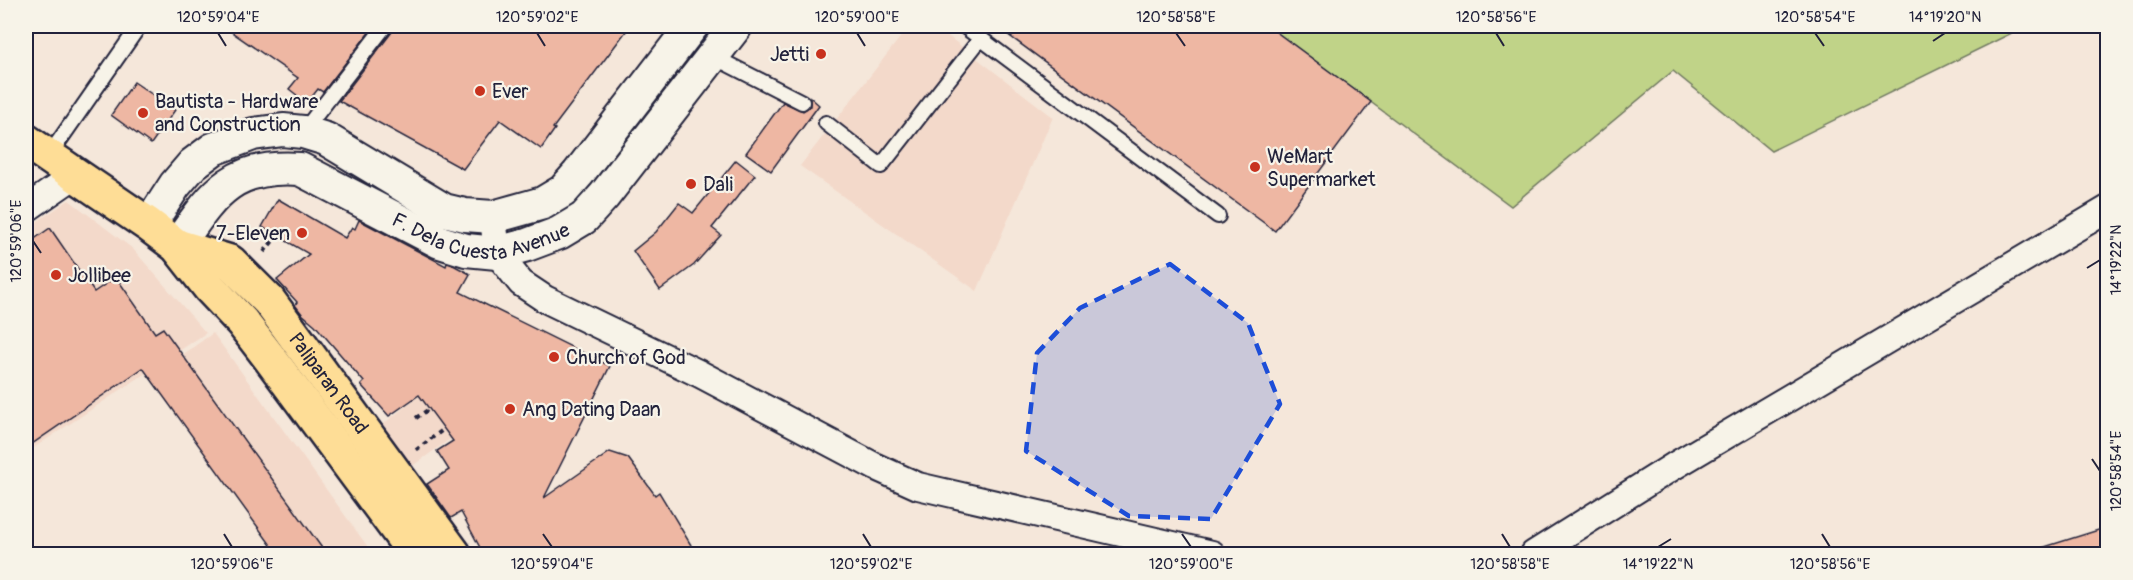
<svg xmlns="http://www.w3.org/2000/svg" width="2133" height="580" font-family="Pangolin,sans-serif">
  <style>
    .built { fill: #f3d9ca }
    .green { fill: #c0d388; stroke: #717a62; stroke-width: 1.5 }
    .building { fill: #eeb7a3; stroke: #22223b; stroke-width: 1.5 }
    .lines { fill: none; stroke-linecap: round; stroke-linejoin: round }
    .service-casing { stroke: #22223b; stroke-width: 18 }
    .minor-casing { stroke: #22223b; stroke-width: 30 }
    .tertiary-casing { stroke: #22223b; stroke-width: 36 }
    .primary-casing { stroke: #22223b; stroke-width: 38 }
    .path { stroke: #22223b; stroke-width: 4; stroke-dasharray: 4.5 4.5; stroke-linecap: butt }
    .service { stroke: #f7f3e8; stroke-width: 14 }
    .minor { stroke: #f7f3e8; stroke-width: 26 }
    .tertiary { stroke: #f7f3e8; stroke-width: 32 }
    .primary { stroke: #fedd96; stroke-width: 33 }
    .marked { fill: #1d4ed8; fill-opacity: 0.2; stroke: #1d4ed8; stroke-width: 4.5; stroke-dasharray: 12 8; stroke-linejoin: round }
    .ticks { fill: none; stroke: #22223b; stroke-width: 2 }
    .poi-dot { fill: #c8321e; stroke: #f7f3e8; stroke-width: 2 }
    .labels { text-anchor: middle; stroke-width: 4.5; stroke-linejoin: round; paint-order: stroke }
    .poi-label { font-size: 20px; fill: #22223b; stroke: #f7f3e8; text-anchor: start }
    .street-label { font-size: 20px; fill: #22223b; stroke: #f7f3e8 }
    .neatline { fill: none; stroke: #22223b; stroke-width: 2 }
    .ticks-label { font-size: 15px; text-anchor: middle; fill: #22223b }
  </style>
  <rect width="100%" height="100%" fill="#f5e7da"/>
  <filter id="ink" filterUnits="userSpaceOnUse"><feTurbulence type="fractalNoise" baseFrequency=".0167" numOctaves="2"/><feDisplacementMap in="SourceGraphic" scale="12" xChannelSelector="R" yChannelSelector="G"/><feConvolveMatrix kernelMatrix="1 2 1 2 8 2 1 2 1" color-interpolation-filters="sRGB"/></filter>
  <g filter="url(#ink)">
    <path class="built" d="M909,26H935L1053,117L977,291L800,166Z
      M69,200L133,249L206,333L26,453V229Z
      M213,333L373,554H278L150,378Z
      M420,395L484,415L408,469L377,429Z"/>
    <path class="green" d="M1268,26H2026L1771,151L1673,71L1511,206Z"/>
    <path class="building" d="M223,26H374L323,92L318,89L307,103L289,89L298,78Z
      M394,26H630L553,128L555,129L541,149L500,120L463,169L339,101L392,32Z
      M996,26H1268L1371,102L1275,231Z
      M134,82L175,110L151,144L111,115Z
      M810,97L819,105L771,171L746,153L783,102L803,111L810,106Z
      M736,160L755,175L712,228L721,235L694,265L660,290L633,251L656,232L679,203L693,213Z
      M278,199L345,238L352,227L355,229L359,220L446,266L447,263L453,265L470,274L460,292L610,366L544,498L610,452L628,458L655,495L659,492L697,555H484L461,512L451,518L427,484L449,470L437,451L453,441L419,395L389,416L361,385L364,382L315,325L302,314L295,305L297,302L277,280L309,254L262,227Z
      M50,228L94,292L116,277L155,333L163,328L327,555H278L143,368L26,448V245Z
      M2108,527V555H2038V549Z"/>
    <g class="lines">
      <defs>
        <path id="service" d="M964,26L1218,216
          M712,56L802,102
          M826,123L881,166L981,38
          M303,132L385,26
          M48,157L139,26"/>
        <path id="minor" d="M26,209L75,175
          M493,217L497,253L521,283L545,299L700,374L876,467L918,486L1212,554
          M1534,554L1674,466L2108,209"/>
        <g id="tertiary">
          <path d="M149,225L175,185L193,164L213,149L253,134L283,130L303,132L326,139L444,210L465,215L493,217L543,203L563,191L578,174L692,26"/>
          <path id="s1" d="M177,246C213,195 230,164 300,169L440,242L466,250L497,253L527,245L559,233L584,218L604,196L736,26"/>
        </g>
        <g id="primary">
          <path d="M26,141L149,225L177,246L210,288L242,322L269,357L415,554"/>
          <path id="s2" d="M177,246L230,262L269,301L454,554"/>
        </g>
      </defs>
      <use href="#service" class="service-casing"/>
      <use href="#minor" class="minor-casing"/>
      <use href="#tertiary" class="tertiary-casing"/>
      <use href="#primary" class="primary-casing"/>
      <path class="path" d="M264,252L277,236
        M416,418L429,409
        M416,450L444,429"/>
      <use href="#service" class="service"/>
      <use href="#minor" class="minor"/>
      <use href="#tertiary" class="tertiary"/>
      <use href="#primary" class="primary"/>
    </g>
  </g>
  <path class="marked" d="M1170,264L1248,323L1280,404L1211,519L1129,516L1026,451L1037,353L1080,308Z"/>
  <path class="ticks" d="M218,33L226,46M537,33L545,46M857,33L865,46M1176,33L1185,46M1496,33L1504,46M1815,33L1824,46M1933,41L1945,33M33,241L41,253M2087,268L2100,260M2092,459L2100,471M224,534L232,547M543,534L552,547M863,534L871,547M1182,534L1191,547M1502,534L1510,547M1822,534L1830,547M1658,547L1671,539"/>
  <g class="poi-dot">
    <circle cx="821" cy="54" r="6"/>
    <circle cx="480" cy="91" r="6"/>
    <circle cx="143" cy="113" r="6"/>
    <circle cx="1255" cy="167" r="6"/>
    <circle cx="691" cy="184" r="6"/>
    <circle cx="302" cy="233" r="6"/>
    <circle cx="56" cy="275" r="6"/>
    <circle cx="554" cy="357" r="6"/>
    <circle cx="510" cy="409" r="6"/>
  </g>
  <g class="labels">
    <g class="poi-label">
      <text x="809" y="61" text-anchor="end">Jetti</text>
      <text x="492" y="98">Ever</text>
      <text x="155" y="108">Bautista - Hardware<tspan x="155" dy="23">and Construction</tspan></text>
      <text x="1267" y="163">WeMart<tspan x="1267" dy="23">Supermarket</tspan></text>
      <text x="703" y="191">Dali</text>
      <text x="290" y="240" text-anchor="end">7-Eleven</text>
      <text x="68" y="282">Jollibee</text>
      <text x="566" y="364">Church of God</text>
      <text x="522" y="416">Ang Dating Daan</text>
    </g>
    <g class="street-label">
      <text dy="7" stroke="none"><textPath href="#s1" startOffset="354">F. Dela Cuesta Avenue</textPath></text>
      <text dy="7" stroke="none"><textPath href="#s2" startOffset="212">Paliparan Road</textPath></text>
    </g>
  </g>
  <rect width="2133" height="580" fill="none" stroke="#f7f3e8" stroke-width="66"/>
  <rect x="33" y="33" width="2067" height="514" class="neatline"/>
  <g class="ticks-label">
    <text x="218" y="22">120°59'04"E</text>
    <text x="537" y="22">120°59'02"E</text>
    <text x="857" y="22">120°59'00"E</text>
    <text x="1176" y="22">120°58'58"E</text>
    <text x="1496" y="22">120°58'56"E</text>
    <text x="1815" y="22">120°58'54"E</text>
    <text x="1945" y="22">14°19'20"N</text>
    <text transform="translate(16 241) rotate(-90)" y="5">120°59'06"E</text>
    <text transform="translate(2116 260) rotate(-90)" y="5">14°19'22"N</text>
    <text transform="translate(2116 471) rotate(-90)" y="5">120°58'54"E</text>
    <text x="232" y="569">120°59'06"E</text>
    <text x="552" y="569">120°59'04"E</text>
    <text x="871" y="569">120°59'02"E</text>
    <text x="1191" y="569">120°59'00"E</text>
    <text x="1510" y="569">120°58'58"E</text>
    <text x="1658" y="569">14°19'22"N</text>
    <text x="1830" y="569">120°58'56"E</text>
  </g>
</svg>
